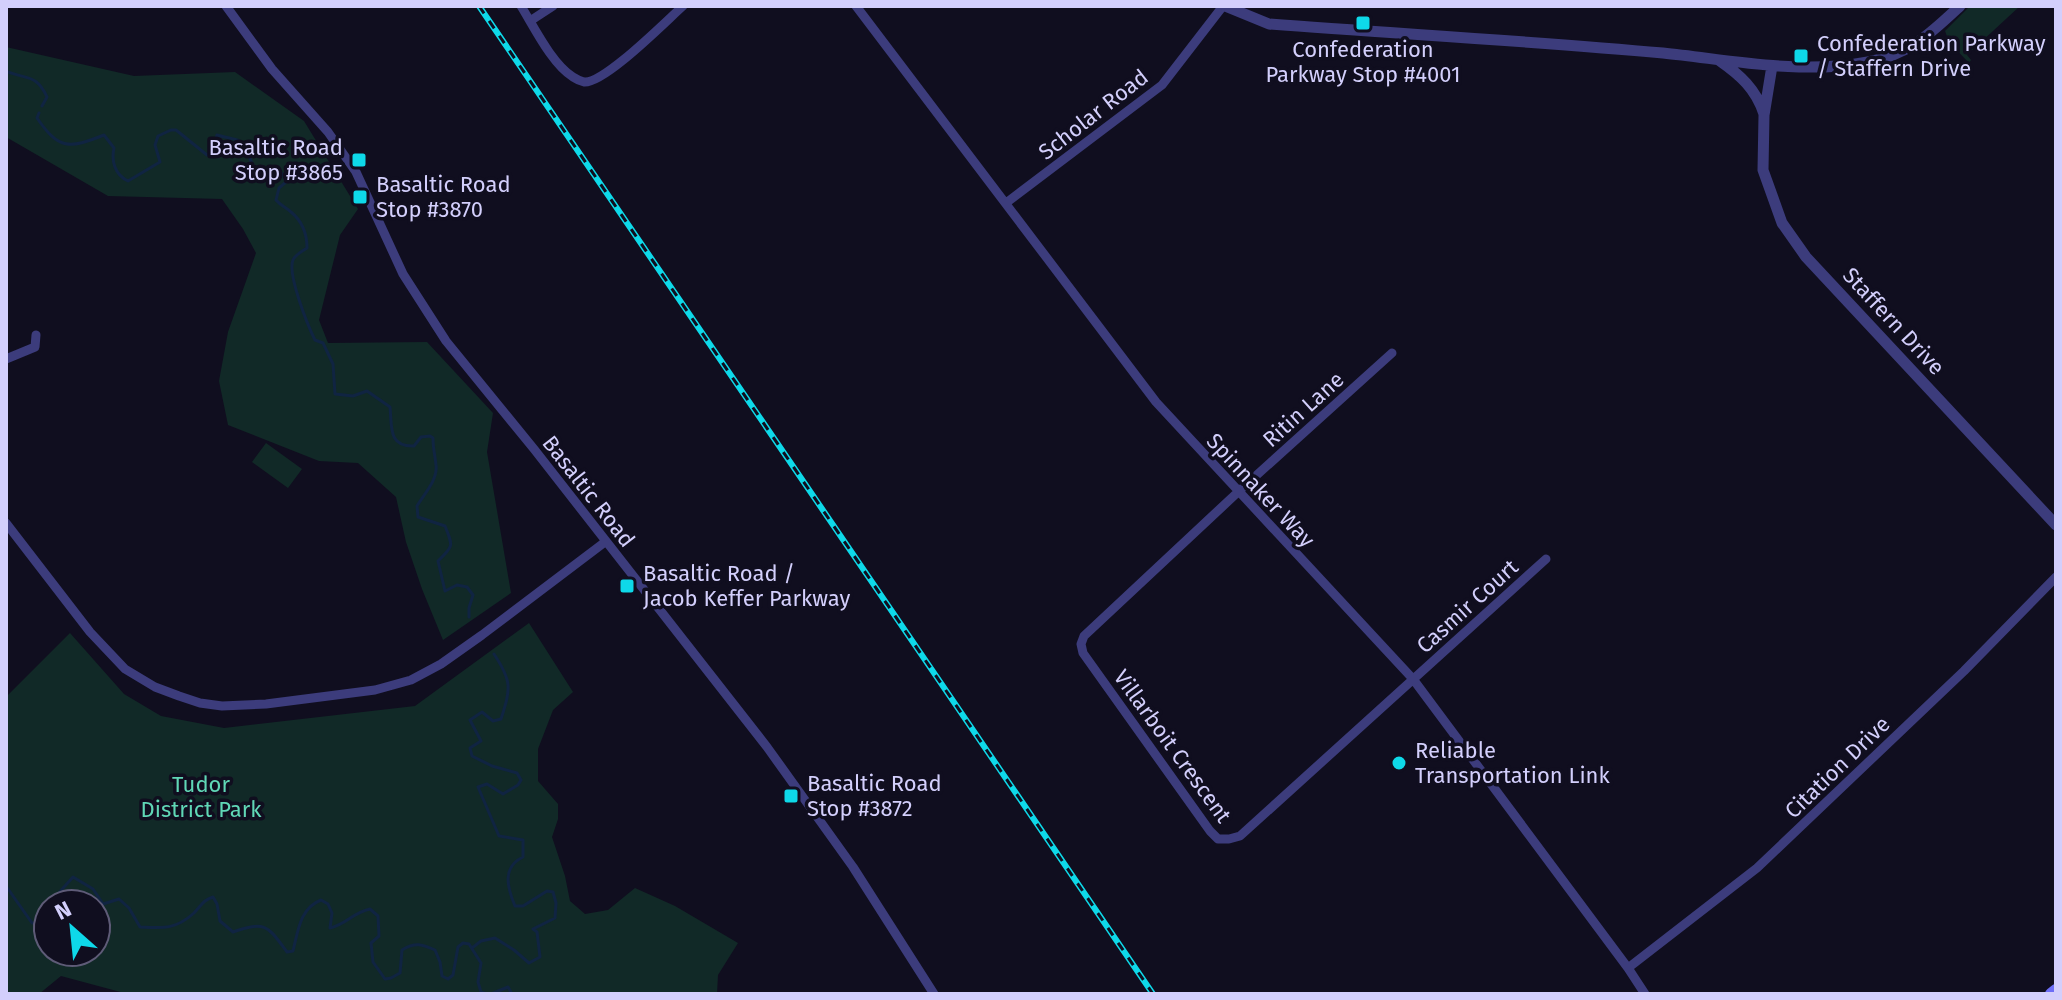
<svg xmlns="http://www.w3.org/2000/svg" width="2062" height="1000" font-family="'Fira Sans',sans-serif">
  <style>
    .green { fill: #112927; fill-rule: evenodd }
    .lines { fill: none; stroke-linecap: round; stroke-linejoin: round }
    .stream { stroke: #102442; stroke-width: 3 }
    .minor { stroke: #3c3c7c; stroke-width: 9 }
    .tertiary { stroke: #3c3c7c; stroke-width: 11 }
    .secondary { stroke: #6c6df6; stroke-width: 12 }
    .rail-casing { stroke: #0ed9e9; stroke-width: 6 }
    .rail { stroke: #100e1f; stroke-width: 3; stroke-dasharray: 9; stroke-linecap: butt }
    .poi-dot { fill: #0ed9e9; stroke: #100e1f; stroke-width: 3 }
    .labels { text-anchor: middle; stroke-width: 7; stroke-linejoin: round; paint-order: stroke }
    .poi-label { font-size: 22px; fill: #d3cffc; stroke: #100e1f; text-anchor: start }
    .street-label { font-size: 22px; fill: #d3cffc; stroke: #100e1f }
    .park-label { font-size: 22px; fill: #60d7b6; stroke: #100e1f }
  </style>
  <rect width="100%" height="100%" fill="#100e1f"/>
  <path class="green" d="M1970,6H2020L1967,55L1971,60L1969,63L1949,42L1945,31Z
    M6,47L134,76L235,72L304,121L358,209L340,235L319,320L328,343L427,342L493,413L487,452L511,593L443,640L422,589L406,542L396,497L358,463L319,461L228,425L219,381L228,332L256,253L243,229L222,199L108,196L6,137Z
    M266,443L302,469L288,488L252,462Z
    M529,623L573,692L553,710L538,749V781L558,804V819L552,837L565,876L570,901L585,914L608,910L635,888L675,906L738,943L718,975L717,994H128L61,976L39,994H6V697L70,633L124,694L161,716L224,728L415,706ZM96,904V952H48V904Z"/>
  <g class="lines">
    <path class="stream" d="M6,71C26,80 36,73 47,97L42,106
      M39,113L37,118C59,150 69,149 104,135L114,148C111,161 115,175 128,181L160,162L155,145L158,136L171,130H176L207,155L212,152L217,135C223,137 231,138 237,140C251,146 247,164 259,172L270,171L283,174L286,182L279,188L276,200C281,206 286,207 291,212C302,221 307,234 307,248C302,251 295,255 293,260C287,274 308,326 315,340L323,343L333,364L335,394L353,396L367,391L390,407C392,427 388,447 414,446L421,437L430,436L433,438C433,449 435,455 436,465C438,480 424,494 417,506L418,517L445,526C453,546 454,546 438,561L445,591L457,585L467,587L473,595L469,608V617
      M6,886L32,923H39L48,918
      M55,904L56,896L73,877L93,889L103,904L119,899L129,908L140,927C163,928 175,930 194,913C201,906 203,900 213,897L217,904L220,921L233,932C266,921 267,925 287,952L293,951C298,931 300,908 321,900L328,904L332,913L330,928C347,924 352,913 370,909L378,916L379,936L371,943L373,962L385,979L391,978L400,973L402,950C415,942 422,944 435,950L440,962L442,976L448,979L453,975L458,947L463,943L469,944L481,963L478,982L481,992L487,994
      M472,948L481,941L495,938L514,950L529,963L540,957L537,932L533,929L555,918L556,903L553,892L547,891L523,906H515C507,887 502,867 523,857V840L499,836L478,787L487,784L503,794L518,785L521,780L517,773L492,766L472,756L470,748L481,741L470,720L482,712L493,721L501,719C511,688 512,681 494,654
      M491,994L508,987L512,994
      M620,994H625"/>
    <path class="minor" d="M226,6L272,69L328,132L356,172L403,274L446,341L534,449L767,747L853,867L934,994
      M521,6C534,27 552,64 573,77C576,79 580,81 584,82C604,84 666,21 683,6
      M856,6L1156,402L1413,679L1628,968L1645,994
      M530,21L553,6
      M1006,203L1162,85L1223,6
      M1392,353L1238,492L1084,636L1081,644L1083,653L1210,831L1218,839H1229L1240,836L1546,559
      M6,359L35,347L36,335
      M6,523L90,632L125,669L155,687L179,696L200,703L222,706L266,704L375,690L411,680L441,664L482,635L605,542
      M1628,968L1757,868L1964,671L2056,577"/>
    <path class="tertiary" d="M1225,6L1269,24C1400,34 1532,41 1663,53C1731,60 1800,75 1868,62C1910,54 1930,34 1960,6
      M1720,61C1740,75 1756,89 1764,114
      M1772,66L1764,115L1763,170L1782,223L1806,257L2056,525"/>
    <path class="secondary" d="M2051,994L2056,990"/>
    <defs>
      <path id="rail" d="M479,6L1153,994"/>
    </defs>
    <use href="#rail" class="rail-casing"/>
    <use href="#rail" class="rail"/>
  </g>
  <g class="poi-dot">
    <rect x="1355" y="15" width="16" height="16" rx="4"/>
    <rect x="1793" y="48" width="16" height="16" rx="4"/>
    <rect x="351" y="152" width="16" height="16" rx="4"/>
    <rect x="352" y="189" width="16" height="16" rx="4"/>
    <rect x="619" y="578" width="16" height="16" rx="4"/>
    <circle cx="1399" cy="763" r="8"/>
    <rect x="783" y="788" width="16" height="16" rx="4"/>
  </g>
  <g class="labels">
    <g class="poi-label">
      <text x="1817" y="51">Confederation Parkway<tspan x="1817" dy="25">/ Staffern Drive</tspan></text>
      <text x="1363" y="57" text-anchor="middle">Confederation<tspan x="1363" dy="25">Parkway Stop #4001</tspan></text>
      <text x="343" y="155" text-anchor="end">Basaltic Road<tspan x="343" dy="25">Stop #3865</tspan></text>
      <text x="376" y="192">Basaltic Road<tspan x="376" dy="25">Stop #3870</tspan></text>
      <text x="643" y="581">Basaltic Road /<tspan x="643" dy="25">Jacob Keffer Parkway</tspan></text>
      <text x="1415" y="758">Reliable<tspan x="1415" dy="25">Transportation Link</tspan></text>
      <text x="807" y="791">Basaltic Road<tspan x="807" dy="25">Stop #3872</tspan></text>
    </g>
    <g class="street-label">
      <text transform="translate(1093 114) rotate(-38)" y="8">Scholar Road</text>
      <text transform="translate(1894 321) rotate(47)" y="8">Staffern Drive</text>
      <text transform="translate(1303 409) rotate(-42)" y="8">Ritin Lane</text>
      <text transform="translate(1261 490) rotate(47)" y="8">Spinnaker Way</text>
      <text transform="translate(589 491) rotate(52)" y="8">Basaltic Road</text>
      <text transform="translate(1467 606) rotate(-42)" y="8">Casmir Court</text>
      <text transform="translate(1173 746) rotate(54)" y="8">Villarboit Crescent</text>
      <text transform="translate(1837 767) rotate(-44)" y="8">Citation Drive</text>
    </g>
    <g class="park-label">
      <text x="201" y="792">Tudor<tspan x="201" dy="25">District Park</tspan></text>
    </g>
  </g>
  <rect width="2062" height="1000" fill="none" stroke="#d3cffc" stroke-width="16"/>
  <g transform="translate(72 928) rotate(333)"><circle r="38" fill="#100e1f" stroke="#5e5b77" stroke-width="2"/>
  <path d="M0-6L14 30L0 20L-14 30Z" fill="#0ed9e9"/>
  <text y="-12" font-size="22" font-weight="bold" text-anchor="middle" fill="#d3cffc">N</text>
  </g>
</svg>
